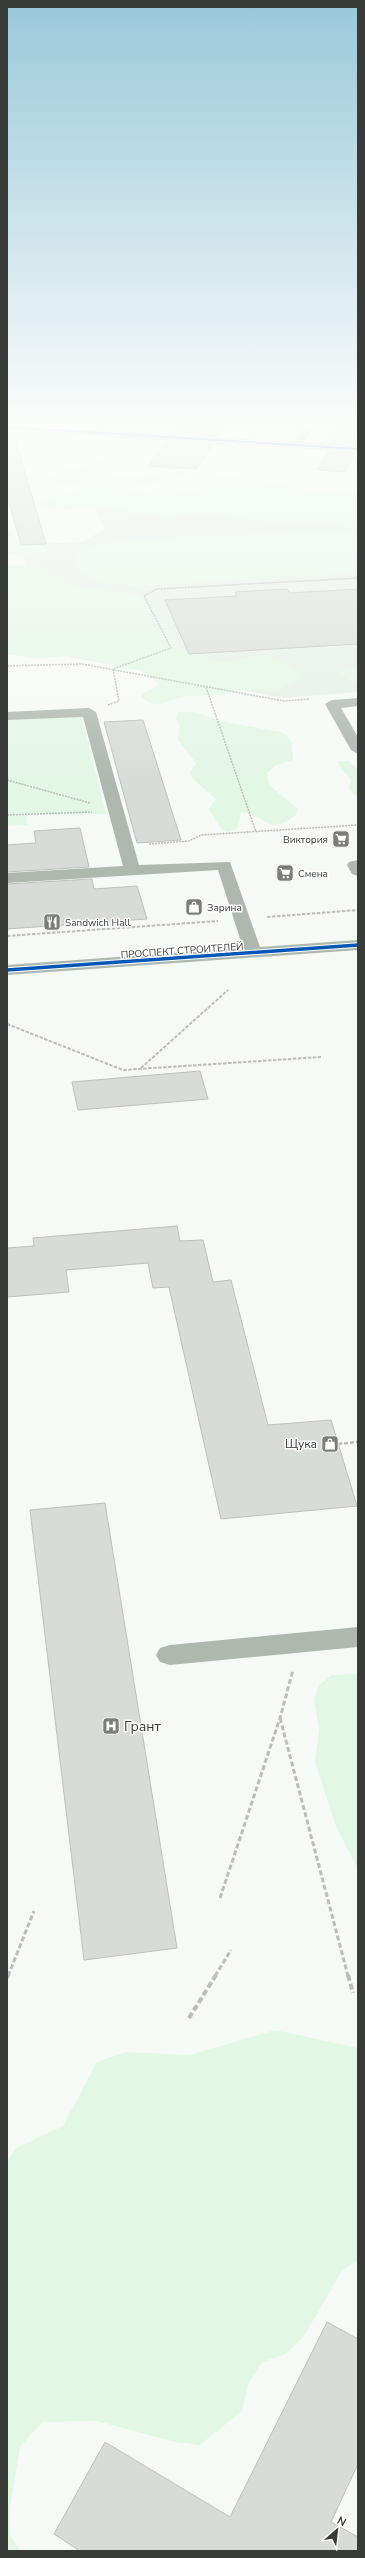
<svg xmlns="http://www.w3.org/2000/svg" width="365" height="2558" font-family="'Nunito Sans',sans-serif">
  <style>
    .built { fill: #e6efe7 }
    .green { fill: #e3f7e5 }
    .building { fill: #d8dcd8; stroke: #bdc0bd }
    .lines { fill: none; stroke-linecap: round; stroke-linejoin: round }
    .path-far4 { stroke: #b8beb8; stroke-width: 1.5; stroke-dasharray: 2 1; stroke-linecap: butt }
    .path-far3 { stroke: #b8beb8; stroke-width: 2; stroke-dasharray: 3.5 1.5; stroke-linecap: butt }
    .path-far2 { stroke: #b8beb8; stroke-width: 2.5; stroke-dasharray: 4 2; stroke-linecap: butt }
    .path-far1 { stroke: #b8beb8; stroke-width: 3; stroke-dasharray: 5 2.5; stroke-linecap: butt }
    .path { stroke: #b8beb8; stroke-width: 4; stroke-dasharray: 6 3; stroke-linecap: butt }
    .minor { fill: #aeb8af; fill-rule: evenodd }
    .cycleway-far1-casing { stroke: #fff; stroke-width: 3.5 }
    .cycleway-casing { stroke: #fff; stroke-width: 5.5 }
    .cycleway-far1 { stroke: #0057b8; stroke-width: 2 }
    .cycleway { stroke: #0057b8; stroke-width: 3.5 }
    .labels { text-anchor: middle; stroke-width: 3; stroke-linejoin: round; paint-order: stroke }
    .far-poi-label { font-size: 10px; fill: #383b38; stroke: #fff; text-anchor: start }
    .far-street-label { font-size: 10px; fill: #383b38; stroke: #fff }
    .poi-label { font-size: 12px; fill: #383b38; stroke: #fff; text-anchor: end }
    .near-poi-label { font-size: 14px; fill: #383b38; stroke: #fff; text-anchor: start }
  </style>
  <rect width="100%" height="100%" fill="#f6faf6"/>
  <path class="built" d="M94,506H358V692L284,698L44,652L21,545L82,542L105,529Z"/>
  <path class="green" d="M7,430L51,433L67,437V440C46,450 28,442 7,438Z
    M116,438L155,443L163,447L133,456L120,453L117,448L108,444L110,442L108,439Z
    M93,462H109L111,470L109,474C128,487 165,465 189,473V475C175,480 127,484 121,492L168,496L204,488L205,481C224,474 262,481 282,484C292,486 302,491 312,492C327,494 342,489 358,493V528L320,522L278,523L205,513L168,518L131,513L121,509L91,507L62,511L36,506L34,504L37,501L75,492L80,490V486C66,482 47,492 34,484L71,469L87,467Z
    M7,528L18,540L43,546L46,551L21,556L7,553Z
    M329,530L358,533V573L133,586C116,584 82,583 75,563C79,547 100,544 114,541Z
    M16,565L41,567L74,586L135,594L147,603L151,610L146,621L165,633L179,649L220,663L253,656L272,657L295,669L301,677L276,692L236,689L223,695L185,696L161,704H152L142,698L141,694L157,686V682L142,671L73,656L38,658L7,654V566Z
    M358,666V682L348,680L341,674L343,670Z
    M178,712H194L229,723L281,732C294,739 292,747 293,760L276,765L267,773L269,785L297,808L296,815C268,836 269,817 241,812C239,825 240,830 226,832L220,828L209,809L216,799L193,779L190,773L196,763L178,740L179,725L176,718Z
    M82,717L106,814L26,815L27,825L7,826V720Z
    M339,761H349L358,770V798L348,788L351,780L338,764Z
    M358,1674V1869L336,1827L315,1762L319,1729L314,1699L319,1685L332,1675Z
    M275,2030L358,2048V2260L342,2271L304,2336L286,2354L262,2362L249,2382L242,2411L200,2445L175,2442L97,2421L42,2422L20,2447L10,2507V2534L20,2551H7V2163L16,2148L63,2126L97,2062L126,2052L190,2055Z"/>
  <path class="building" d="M180,425H227L219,436L174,433Z
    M344,425H358V444L333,443Z
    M13,433L37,513L46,544L21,545L7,495V434Z
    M167,442L214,444L196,469L148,466Z
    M328,452L355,453L345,472L317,470Z
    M287,589L290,593L358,589V644L189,654L165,600L237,596L235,592Z
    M143,720L181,840L137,843L104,722Z
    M80,828L89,867L7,872V845L36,843L34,831Z
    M92,879L94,889L137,886L147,919L7,929V884Z
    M200,1071L208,1099L78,1110L72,1082Z
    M177,1226L180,1241L203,1240L213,1282L231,1280L268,1425L331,1420L357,1506L221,1519L169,1287L153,1288L148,1263L66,1270L69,1292L7,1297V1248L34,1246L33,1238Z
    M105,1503L177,1948L84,1960L30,1510Z
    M327,2322L358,2339V2464L331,2522L358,2537V2551H80L54,2534L105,2442L230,2517Z"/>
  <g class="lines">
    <path class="path-far4" d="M7,666L82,664L284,701L309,699
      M206,687L256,832
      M108,705L119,701L113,669L171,648L144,596L157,589L358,578
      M7,780L90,803
      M7,815L92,812
      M149,844L189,841L201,835L358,825"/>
    <path class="path-far3" d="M267,917L358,910
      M7,936L218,921
      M7,1024L123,1070L321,1057
      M141,1068L228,990"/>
    <path class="path-far2" d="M338,1444L357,1442"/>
    <path class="path-far1" d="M280,1718L348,1976
      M220,1898L280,1718L293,1670
      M8,1976L34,1911
      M215,1976L231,1950"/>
    <path class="path" d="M348,1975L353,1993
      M7,1978L8,1975
      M189,2018L216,1975"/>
    <path class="minor" d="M7,425L294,442L305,425H315L304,442L358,446V452L7,430Z
      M358,698V706L341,708L358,737V754L351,750L325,704L332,700Z
      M89,708L96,712L139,865L230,862L260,947L358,940V950L7,975V965L243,948L218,870L7,883V873L123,866L83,717L7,720V712Z
      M358,860V876L352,874L347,865L349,862Z
      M358,1627V1647L170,1665L160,1662L156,1655L160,1648L170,1645Z"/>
    <defs>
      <path id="cycleway-far1" d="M7,427L358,449"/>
      <path id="cycleway" d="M7,970L358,945"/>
    </defs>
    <use href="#cycleway-far1" class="cycleway-far1-casing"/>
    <use href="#cycleway" class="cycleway-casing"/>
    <use href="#cycleway-far1" class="cycleway-far1"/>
    <use href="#cycleway" class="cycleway"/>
  </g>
  <linearGradient id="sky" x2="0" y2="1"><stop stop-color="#99c8da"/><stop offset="0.54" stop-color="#fbfdfb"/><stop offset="1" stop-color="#fbfdfb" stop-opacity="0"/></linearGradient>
  <rect width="365" height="783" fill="url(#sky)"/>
  <defs>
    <symbol id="supermarket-square" viewBox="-11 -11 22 22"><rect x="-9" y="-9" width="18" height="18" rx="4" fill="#7a7e7a" stroke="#fff"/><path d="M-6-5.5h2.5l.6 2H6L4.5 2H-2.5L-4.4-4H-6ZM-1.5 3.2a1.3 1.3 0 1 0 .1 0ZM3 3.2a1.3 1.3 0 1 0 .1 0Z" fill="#fff"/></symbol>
    <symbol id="shop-square" viewBox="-11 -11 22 22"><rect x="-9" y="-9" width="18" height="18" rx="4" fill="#7a7e7a" stroke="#fff"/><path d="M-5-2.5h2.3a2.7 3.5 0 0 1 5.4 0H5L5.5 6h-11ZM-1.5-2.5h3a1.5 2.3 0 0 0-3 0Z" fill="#fff"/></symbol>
    <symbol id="restaurant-square" viewBox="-11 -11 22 22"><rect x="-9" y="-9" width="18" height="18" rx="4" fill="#7a7e7a" stroke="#fff"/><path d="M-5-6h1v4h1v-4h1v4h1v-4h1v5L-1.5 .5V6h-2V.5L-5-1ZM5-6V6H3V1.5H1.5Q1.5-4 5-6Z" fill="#fff"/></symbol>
    <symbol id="hospital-square" viewBox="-11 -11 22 22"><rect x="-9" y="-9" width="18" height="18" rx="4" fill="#7a7e7a" stroke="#fff"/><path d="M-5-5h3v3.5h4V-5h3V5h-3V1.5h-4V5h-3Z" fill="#fff"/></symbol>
  </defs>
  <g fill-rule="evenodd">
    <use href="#supermarket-square" x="331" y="829" width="20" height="20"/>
    <use href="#supermarket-square" x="275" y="863" width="20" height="20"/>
    <use href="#shop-square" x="184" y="897" width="20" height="20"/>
    <use href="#restaurant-square" x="42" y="912" width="20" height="20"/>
    <use href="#shop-square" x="320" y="1434" width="20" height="20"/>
    <use href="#hospital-square" x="101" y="1716" width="20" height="20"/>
  </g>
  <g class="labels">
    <g class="far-poi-label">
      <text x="328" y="843" text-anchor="end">Виктория</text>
      <text x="298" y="877">Смена</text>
      <text x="207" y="911">Зарина</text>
      <text x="65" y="926">Sandwich Hall</text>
    </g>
    <g class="far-street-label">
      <text transform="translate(182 950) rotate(-4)" y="4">ПРОСПЕКТ СТРОИТЕЛЕЙ</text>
    </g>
    <g class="poi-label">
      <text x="317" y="1448">Щука</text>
    </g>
    <g class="near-poi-label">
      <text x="124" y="1731">Грант</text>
    </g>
  </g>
  <rect width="365" height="2558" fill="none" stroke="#383b38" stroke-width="16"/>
  <g transform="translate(337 2530) rotate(28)" stroke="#ffffff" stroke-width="3" paint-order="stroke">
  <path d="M0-3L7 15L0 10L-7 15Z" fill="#383b38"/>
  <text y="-6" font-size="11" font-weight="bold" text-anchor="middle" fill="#383b38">N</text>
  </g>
</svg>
